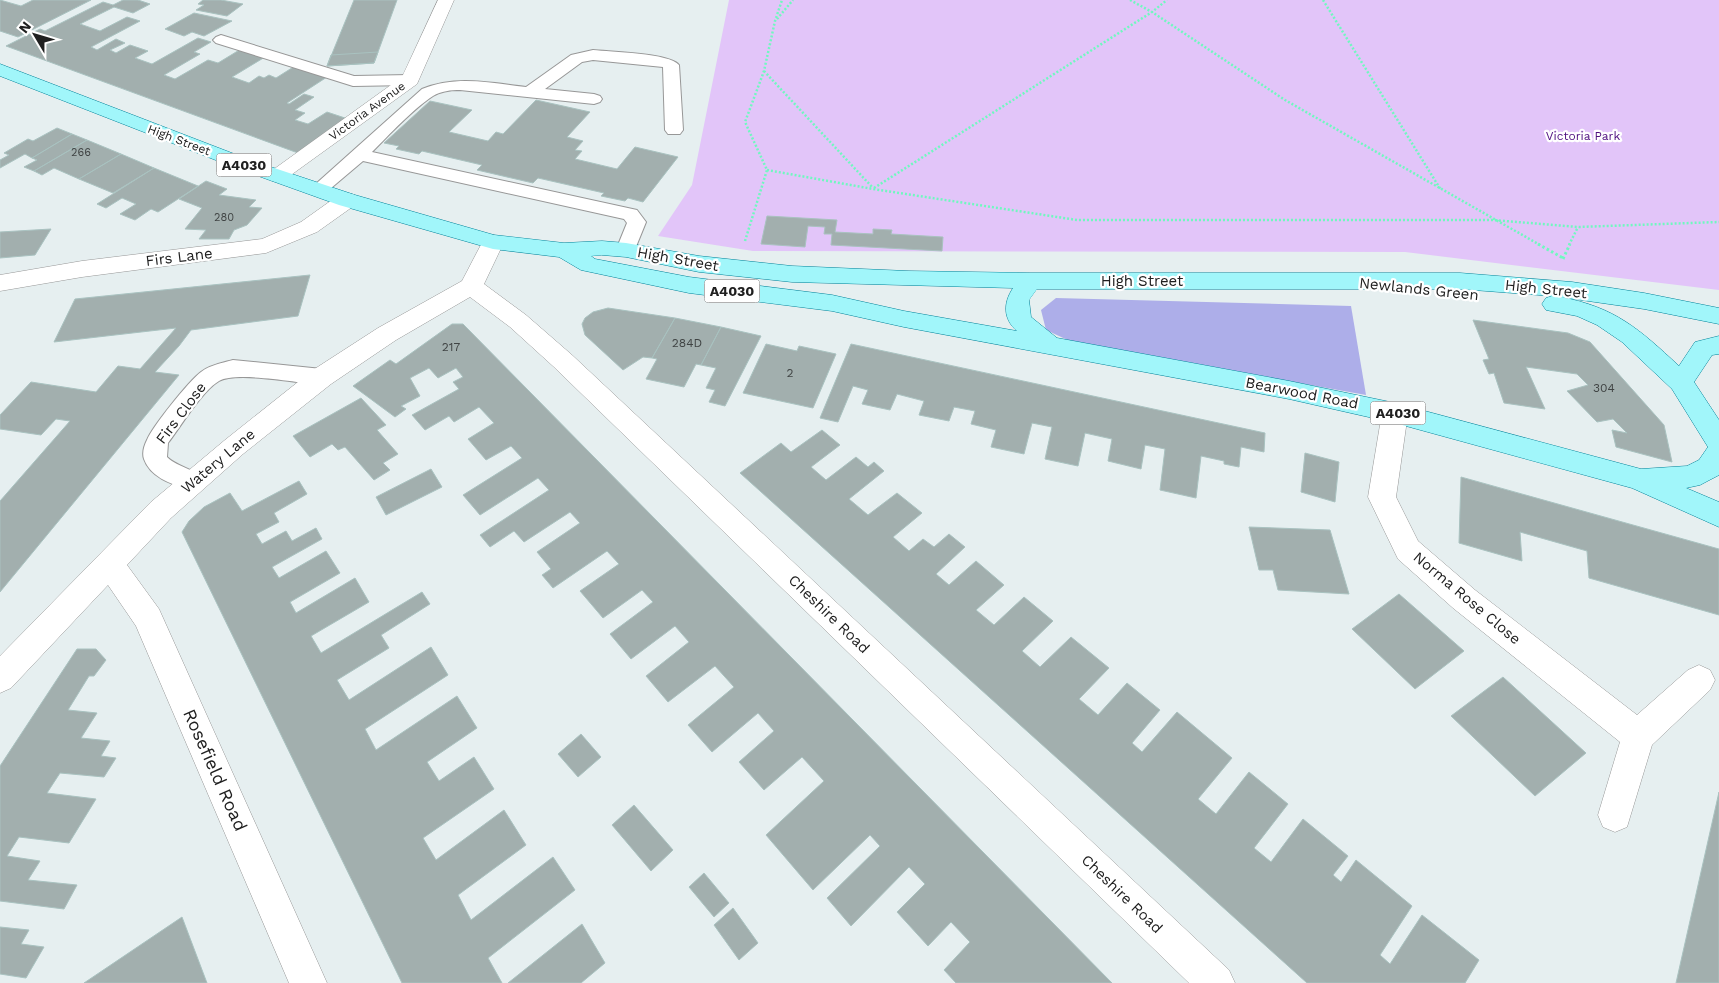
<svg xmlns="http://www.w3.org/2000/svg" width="1719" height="983" font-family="'Work Sans',sans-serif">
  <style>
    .grass { fill: #adaee9 }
    .park { fill: #e2c5f9 }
    .building { fill: #a2afae; stroke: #a9c2c0 }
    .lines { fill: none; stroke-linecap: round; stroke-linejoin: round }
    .service-casing { stroke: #979797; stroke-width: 2 }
    .minor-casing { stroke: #979797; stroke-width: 1 }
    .primary-casing { stroke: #028299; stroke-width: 1 }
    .path-far1 { stroke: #70f8c0; stroke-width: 2.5; stroke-dasharray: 2 2; stroke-linecap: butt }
    .path { stroke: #70f8c0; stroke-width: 3; stroke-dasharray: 2.5 2.5; stroke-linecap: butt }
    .service { fill: #fff; fill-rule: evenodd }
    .minor { fill: #fff; fill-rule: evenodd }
    .primary { fill: #a1f6fa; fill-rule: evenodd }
    .labels { text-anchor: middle; stroke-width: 4.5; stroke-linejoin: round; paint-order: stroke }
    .far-number-label { font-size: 11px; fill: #404444 }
    .far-street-label { font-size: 12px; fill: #202020; stroke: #fff }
    .far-park-label { font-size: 12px; fill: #4d0d7e; stroke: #fff }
    .number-label { font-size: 12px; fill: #404444 }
    .shield { fill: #fff; stroke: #636363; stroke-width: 1 }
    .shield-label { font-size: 14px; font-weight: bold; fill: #202020 }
    .street-label { font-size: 15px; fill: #202020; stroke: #fff }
    .near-street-label { font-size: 18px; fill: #202020; stroke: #fff }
  </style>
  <rect width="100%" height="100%" fill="#e6eff0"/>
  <path class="grass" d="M1056,298L1351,306L1366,395L1072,342L1046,330L1041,310Z"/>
  <path class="park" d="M729,0H1719V290L1405,252L753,251L658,236L692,185Z"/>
  <path class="building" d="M0,0L21,6L33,0H91L18,37L0,31Z
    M123,0H138L150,4L133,13L114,7L80,24L100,31L127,17L140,21L91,47L97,50L116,39L125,43L110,50L116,53L130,45L148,51L135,58L152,64L198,38L211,42L194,52L200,54L164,75L175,79L208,60L218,63L241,49L265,57L232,77L249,83L259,76L264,78L269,75L276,78L295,66L327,77L287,103L289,104L304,94L314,97L295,110L305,113L295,120L308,124L327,112L348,119L298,153L6,46L40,29L45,31L103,2L113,5Z
    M203,0H221L243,4L227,16L196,10L204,5L198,4Z
    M354,0H397L374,63L327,66Z
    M194,13L232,21L204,36L192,32L184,36L165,29Z
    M378,52L374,63L327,66L331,55Z
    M536,100L590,112L567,137L583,141L575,150L582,151L575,159L617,169L635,147L678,157L643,202L628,198L625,201L601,196L604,193L538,178L533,183L477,170L482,165L422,151L419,154L396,149L399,146L384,143L430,101L472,110L449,132L488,141L496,132L503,134Z
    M57,128L72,134L32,158L25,154L0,168V160L9,155L4,153L28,139L33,141Z
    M72,134L87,140L34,171L24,167L37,160L32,158Z
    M87,140L121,154L79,179L54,168L42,175L34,171Z
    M121,154L154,168L113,193L79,179Z
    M154,168L198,186L158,212L151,209L135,220L120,214L136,204L122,198L106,208L97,204Z
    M206,181L227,189L219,195L256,200L249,207L262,208L247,225L234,230L229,239H199L206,230L185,229L202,208L179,199Z
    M767,216L837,220L835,232L873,234V229L892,230L891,234L943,237L942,251L831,245L832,234H824L825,227L808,226L805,247L761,244Z
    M51,229L35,255L0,258V232Z
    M310,275L298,316L191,330L179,346L155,372L179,375L0,592V501L70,421L56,419L41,435L0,429V415L31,382L96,392L118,366L140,369L176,328L54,342L75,299Z
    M608,308L675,318L652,358L643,357L623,370L585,335L582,324L585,318L593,312Z
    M675,318L721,327L701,365L696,364L684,387L646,379L657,359L652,358Z
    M1473,320L1568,333L1590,342L1664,425L1672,462L1616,447L1612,430L1627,433L1613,419L1597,422L1567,391L1588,385L1577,374L1526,367L1545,409L1504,403L1494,373L1489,374L1483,360L1489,359Z
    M452,324H463L1112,983H956L944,970L970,942L951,922L928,946L897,912L925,884L909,867L851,926L827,898L880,846L870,835L813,890L766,835L824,781L802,757L764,790L739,762L774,731L758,713L712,752L688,725L734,687L715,666L668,702L646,676L689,642L675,626L631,659L610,634L653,602L642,590L603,618L580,591L619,564L607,551L553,588L542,575L551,569L537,552L580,523L570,512L524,542L514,531L490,547L480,535L549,490L538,478L480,515L463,495L522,458L511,446L486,460L468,439L494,423L479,407L454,422L449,416L425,430L412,415L459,389L453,382L463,377L456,368L438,378L429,368L410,378L420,396L401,406L406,409L395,417L353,386L390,360L396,364Z
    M721,327L761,336L725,406L709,402L715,390L706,388L716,368L701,365Z
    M766,344L797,351L799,346L836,354L813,408L743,393Z
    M851,344L1265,433L1264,452L1241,447L1239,467L1224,464V461L1201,456L1196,498L1160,490L1165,449L1145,445L1141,469L1108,461L1112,439L1085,433L1078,466L1045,459L1052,427L1032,423L1024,454L991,447L996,430L971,424L975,411L954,407L949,421L919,415L924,401L897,394L890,410L862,404L868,390L853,386L838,422L820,418Z
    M361,398L386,425L377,430L398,454L383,463L390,470L374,480L345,447L338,450L332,444L310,457L293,436Z
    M822,430L840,445L811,467L826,480L856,457L868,467L874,462L884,471L849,499L868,515L897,493L922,513L893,537L909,551L923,539L934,547L949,534L965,547L936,574L949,585L976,561L1004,585L976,610L994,625L1024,597L1053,621L1022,651L1040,667L1071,637L1109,668L1079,699L1098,715L1127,683L1160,710L1132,743L1142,752L1177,712L1232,758L1198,799L1216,814L1249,772L1288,804L1254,848L1271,862L1303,819L1348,856L1333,875L1341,882L1356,860L1412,906L1380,955L1390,964L1422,915L1479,960L1465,983H1307L740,473L781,443L791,452Z
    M1305,453L1339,462L1335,502L1301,492Z
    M431,469L442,487L386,515L376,497Z
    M1461,477L1719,549V615L1589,578L1587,551L1520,532L1522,561L1459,543Z
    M299,481L307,494L274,513L279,522L256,534L262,544L286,531L292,541L316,528L322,539L272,567L279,578L326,551L340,573L290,602L296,613L355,578L369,602L311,636L321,653L422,592L430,604L381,635L389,648L337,680L349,700L431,647L448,675L365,729L376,750L457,696L477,728L427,762L439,781L474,757L494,789L423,838L436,860L504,810L526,845L458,895L471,920L553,857L575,890L488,958L502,983H402L182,532L189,521L204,507L230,493L242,511Z
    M1249,527L1330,530L1349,594L1278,590L1273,570H1259Z
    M1399,594L1464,651L1415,689L1352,629Z
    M77,649H96L106,660L94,676H89L68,710L97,713L81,738L110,741L101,756L116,758L104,777L60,773L47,793L96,799L69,843L19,837L7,856L40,861L28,880L77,885L64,909L0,901V766Z
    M1503,677L1586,753L1535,796L1451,716Z
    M581,734L601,757L578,777L558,754Z
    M1719,792V983H1676Z
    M634,805L673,850L651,871L612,825Z
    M704,873L729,903L714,917L689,887Z
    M733,908L758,943L739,960L714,925Z
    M182,917L207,983H84Z
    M582,924L605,963L581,983H508Z
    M0,927L29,930L21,944L44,947L26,978L0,974Z"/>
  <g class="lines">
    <defs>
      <path id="service" d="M221,35L354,76L410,75L416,77L418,80L416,83L410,85L353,86L216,43L213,40L216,37Z
        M593,50C610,52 670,53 679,65L683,130L680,134H668L665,130L663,67L593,60L582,62L545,89L594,94L600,96L602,99L600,102L594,104L460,90C451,90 441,91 433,96C413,109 389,135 372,152L637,210L646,222L633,254L626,256L619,254L616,250L627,223L624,219L363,161L324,194L318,196L312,194L309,190L422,89C457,75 490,83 526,87L571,55Z
        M233,360L322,369L330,371L333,377L330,383L322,385C300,383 236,371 219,381C202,391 181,426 168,443L167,457C178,468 198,469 205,482L201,489L193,491C175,485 151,479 144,459C142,453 144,446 147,440C152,427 189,381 201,372C210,365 222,363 233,360Z"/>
      <path id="minor" d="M438,0H454L417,84L284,180L277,182L270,180L267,176L270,172L402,77Z
        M347,193L355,195L358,200L355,205L317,232L266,253L82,277L0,291V275L82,261L262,239L301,222L339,195Z
        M493,235L501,237L504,242L484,284L526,315L572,355L1229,970L1235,983H1189L554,367L510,327L470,297L396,340L331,384L243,454L171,518L127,565L159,609L327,983H289L136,626L108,585L11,688L0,693V656L151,502L225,440L313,370L378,328L462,281L485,237Z
        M1395,403L1404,406L1408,413L1396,497L1418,541L1475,590L1637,715L1688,670L1699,665L1710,670L1715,680L1710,690L1652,745L1627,827L1615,832L1603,827L1598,815L1620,742L1453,608L1398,559L1368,497L1382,413L1386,406Z"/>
      <path id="primary" d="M0,64L250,160L355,195L494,235L564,243L602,241L626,243L699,256L792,266L908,271L1030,273H1460L1572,282L1644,293L1719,308V324L1644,309L1560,297C1615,307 1639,329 1679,366L1695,342L1719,336V354L1712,355L1694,382L1719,420V475L1700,485L1686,488L1719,502V527L1632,488L1395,423L1289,399L904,327L832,311L689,293L581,270L559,257L493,249L339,205L236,168L0,76ZM602,255L626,257L699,272L792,282L1013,288C1003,303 1003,319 1017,331L904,311L832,295L689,277L595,259L591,256ZM1037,289H1460L1552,296L1546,298L1542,304L1546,310L1577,316L1597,325L1622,342L1672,389L1708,447L1699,460L1687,466L1641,469L1395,403L1289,381L1057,338L1031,317L1029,300Z"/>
    </defs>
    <use href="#service" class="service-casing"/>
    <use href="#minor" class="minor-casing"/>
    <use href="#primary" class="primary-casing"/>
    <path class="path-far1" d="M1130,0L1152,12L1285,100L1540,245
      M1323,0L1441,190
      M777,19L793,0
      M764,71L873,188
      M767,170L873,189L1077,220H1493L1578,227L1719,222
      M874,188L1152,12L1167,0
      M745,241L767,170L745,122L764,71L775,21L782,0
      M1569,245L1578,227"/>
    <path class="path" d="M1538,244L1563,258
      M1563,259L1570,244"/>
    <use href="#service" class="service"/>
    <use href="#minor" class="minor"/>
    <use href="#primary" class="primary"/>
  </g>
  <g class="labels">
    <g class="far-number-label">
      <text x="81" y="156">266</text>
      <text x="224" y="221">280</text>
    </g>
    <g class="far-street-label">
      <text transform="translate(367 111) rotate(-36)" y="4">Victoria Avenue</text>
      <text transform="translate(179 140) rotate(21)" y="4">High Street</text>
    </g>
    <g class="far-park-label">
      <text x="1583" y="140">Victoria Park</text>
    </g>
    <g class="number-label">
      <text x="687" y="347">284D</text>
      <text x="451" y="351">217</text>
      <text x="790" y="377">2</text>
      <text x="1604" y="392">304</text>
    </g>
    <g class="shield">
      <rect x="216.5" y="153.5" width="55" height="23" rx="4"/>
      <rect x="704.5" y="279.5" width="55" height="23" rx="4"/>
      <rect x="1370.5" y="401.5" width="55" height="23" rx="4"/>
    </g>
    <g class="shield-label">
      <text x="244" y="170">A4030</text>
      <text x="732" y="296">A4030</text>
      <text x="1398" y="418">A4030</text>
    </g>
    <g class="street-label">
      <text transform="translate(179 257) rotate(-7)" y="5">Firs Lane</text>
      <text transform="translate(678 259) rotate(10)" y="5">High Street</text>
      <text x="1142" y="286">High Street</text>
      <text transform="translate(1419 289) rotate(6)" y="5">Newlands Green</text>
      <text transform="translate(1546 289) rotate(6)" y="5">High Street</text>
      <text transform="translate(1302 393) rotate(11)" y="5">Bearwood Road</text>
      <text transform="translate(181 413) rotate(-53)" y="5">Firs Close</text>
      <text transform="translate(218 461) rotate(-40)" y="5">Watery Lane</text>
      <text transform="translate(1467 598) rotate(40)" y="5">Norma Rose Close</text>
      <text transform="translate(829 614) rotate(44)" y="5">Cheshire Road</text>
      <text transform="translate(1122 894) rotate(44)" y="5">Cheshire Road</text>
    </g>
    <g class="near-street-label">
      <text transform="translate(215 770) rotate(66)" y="6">Rosefield Road</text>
    </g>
  </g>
  <g transform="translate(35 35) rotate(308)" stroke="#ffffff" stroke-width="4" paint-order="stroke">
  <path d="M0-4L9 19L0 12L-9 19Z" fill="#202020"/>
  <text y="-8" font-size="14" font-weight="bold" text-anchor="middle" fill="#202020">N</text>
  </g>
</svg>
